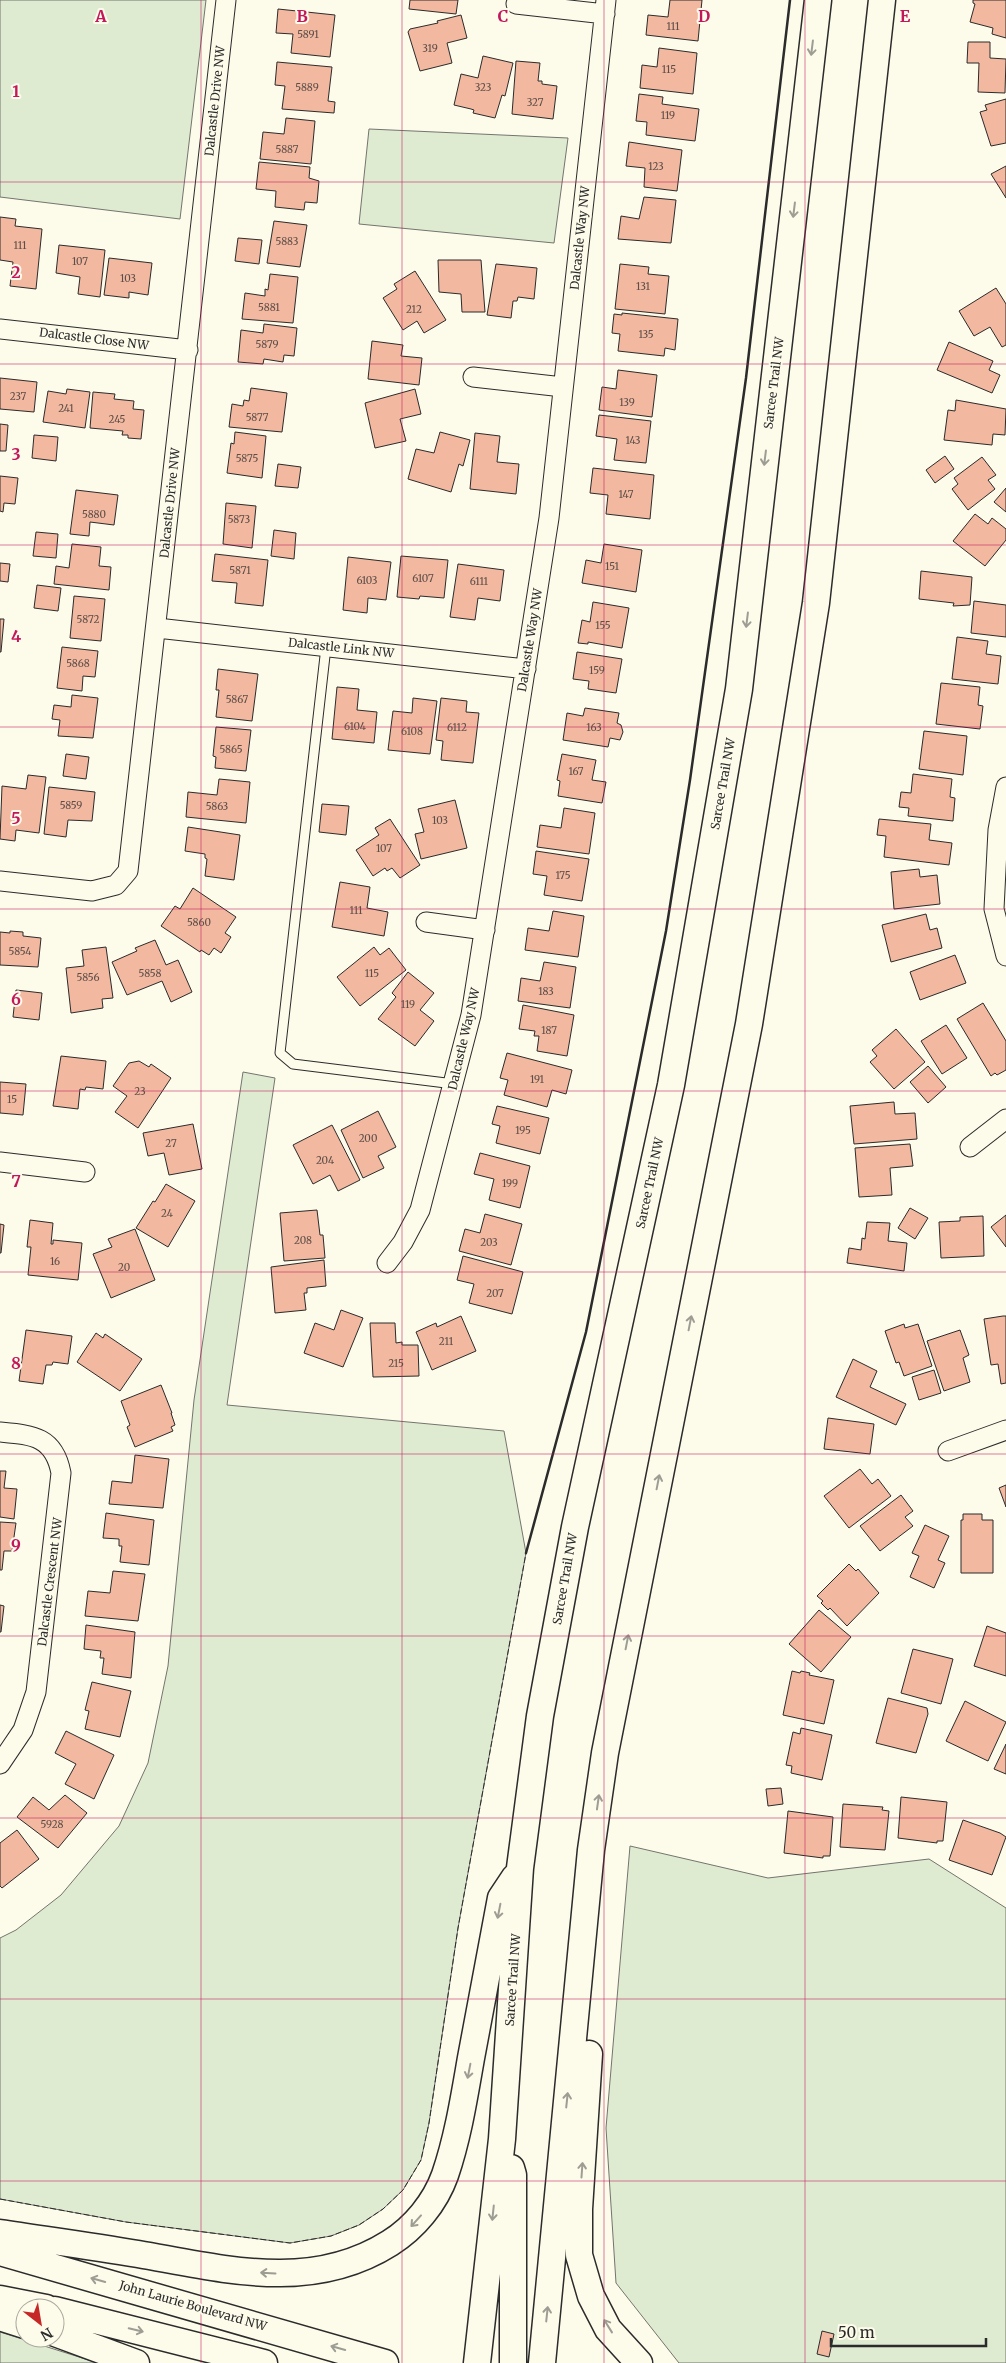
<svg xmlns="http://www.w3.org/2000/svg" width="1006" height="2363" font-family="Merriweather,serif">
  <style>
    .green { fill: #deebd1; stroke: #74746e }
    .building { fill: #f2b8a0; stroke: #2b2b2b }
    .lines { fill: none; stroke-linecap: round; stroke-linejoin: round }
    .service-casing { stroke: #2b2b2b; stroke-width: 11 }
    .minor-casing { stroke: #2b2b2b; stroke-width: 21 }
    .secondary-casing { stroke: #2b2b2b; stroke-width: 29 }
    .service { stroke: #fdfbea; stroke-width: 9 }
    .minor { stroke: #fdfbea; stroke-width: 19 }
    .secondary { stroke: #fdfbea; stroke-width: 26 }
    .fence { stroke: #2b2b2b; stroke-width: 1; stroke-dasharray: 6 2.5; stroke-linecap: butt }
    .wall { stroke: #2b2b2b; stroke-width: 2.5 }
    .oneway { stroke: #9e9d94 }
    .grid { fill: none; stroke: #c2185b; stroke-width: 1; stroke-opacity: 0.55 }
    .labels { text-anchor: middle; stroke-width: 4; stroke-linejoin: round; paint-order: stroke }
    .number-label { font-size: 10px; fill: #5d4e48 }
    .street-label { font-size: 12px; fill: #2b2b2b; stroke: #fdfbea }
    .grid-label { font-size: 16px; text-anchor: middle; font-weight: bold; fill: #c2185b; stroke: #fdfbea; stroke-width: 4; stroke-linejoin: round; paint-order: stroke }
  </style>
  <rect width="100%" height="100%" fill="#fdfbea"/>
  <path class="green" d="M0,0H206L180,219L0,197Z
    M369,129L568,138L554,243L359,224Z
    M243,1072L275,1078L227,1405L504,1431L526,1553L458,1928L429,2123L421,2160L403,2190L383,2209L359,2225L331,2236L290,2243L126,2222L0,2199V1938L16,1930L61,1895L119,1826L148,1763L168,1666L194,1400Z
    M630,1846L768,1878L929,1859L1006,1908V2363H679L616,2283L606,2128Z
    M0,2332L98,2363H0Z"/>
  <path class="building" d="M410,0H458L456,14L409,9Z
    M670,0H702L698,41L646,35L648,15L668,17Z
    M973,0H1006V38L992,34L993,28L970,22L975,4L973,3Z
    M278,9L335,15L330,57L291,53L293,34L276,33Z
    M461,15L467,38L447,43L452,63L420,71L408,32L410,29L438,23L437,21Z
    M968,42H990V58L1006,59L1005,93L978,92L979,63H967Z
    M659,48L697,53L693,94L640,88L642,65L657,67Z
    M483,56L513,63L505,96L502,95L495,118L473,113L474,110L471,109L454,105L461,74L478,78Z
    M516,61L540,63L538,81H542V84L557,86L553,119L512,114Z
    M277,62L332,67L328,101L335,102L334,113L282,109L285,86L275,85Z
    M639,94L663,97L662,104L699,109L695,141L646,135L647,122L636,121Z
    M1006,99V143L991,146L980,112L987,110L985,105Z
    M286,118L315,121L311,164L260,159L263,132L284,134Z
    M629,142L682,150L677,191L644,187L645,168L626,166Z
    M259,162L310,167L309,178L319,181L317,203L305,202L304,210L275,207L276,191L256,189Z
    M1006,166V198L991,174Z
    M644,197L676,200L671,243L618,239L621,216L639,219Z
    M0,217L16,219L15,226L42,229L36,289L10,286L13,262L0,260Z
    M274,221L307,225L300,267L267,263Z
    M238,238L262,240L259,264L235,261Z
    M59,245L105,250L100,297L78,294L80,277L56,273Z
    M109,258L152,263L148,295L129,292V298L104,295Z
    M438,260H481L485,312H462L461,294L439,292Z
    M496,264L537,268L534,299L518,297L517,301H513L511,318L487,315Z
    M620,264L649,267L648,274L669,276L665,314L615,309Z
    M415,271L446,320L424,333L417,321L403,330L383,298L397,289L394,284Z
    M270,274L298,277L293,323L242,319L245,293L265,296V289L268,290Z
    M996,288L1006,304V345L1002,347L990,327L974,336L959,311Z
    M622,313L678,319L675,350L665,348L664,356L618,351L620,334L612,333L614,314L622,315Z
    M264,324L297,328L294,356L284,355L283,362L264,359L263,364L238,362L241,330L263,333Z
    M372,341L403,345L401,356L422,358L419,385L368,379Z
    M949,342L993,361L989,370L1000,375L992,393L937,370Z
    M618,370L657,375L652,417L599,410L602,387L616,389Z
    M0,378L37,382L34,412L0,409Z
    M251,388L287,393L282,432L229,427L232,404L243,406L244,400L249,401Z
    M67,389L90,392L85,428L43,422L48,391L66,394Z
    M415,389L421,414L400,419L406,441L375,448L365,403Z
    M93,392L115,394L114,399L134,401L133,409L144,410L141,439L128,438V435H122L123,431L90,428Z
    M956,400L1006,409L1005,435L993,434L992,445L944,440L948,410L955,411Z
    M599,415L651,421L646,463L614,460L617,439L596,436Z
    M0,424L8,425L6,451H0Z
    M235,432L266,436L262,478L227,473L231,443L234,444Z
    M440,432L470,440L463,466L459,464L451,492L408,479L416,449L434,453Z
    M475,433L500,436L497,462L519,464L516,494L470,489Z
    M34,435L58,437L56,461L32,458Z
    M945,456L954,469L935,483L926,470Z
    M982,457L996,475L988,480L995,489L968,510L952,489L958,484L954,478Z
    M278,464L301,467L298,488L275,486Z
    M593,468L654,475L650,519L606,514L608,495L590,493Z
    M0,476L18,478L15,504L4,503L3,512L0,511Z
    M1006,488V512L994,502Z
    M76,490L118,495L114,525L90,522L89,536L70,534Z
    M226,503L256,506L252,548L223,544Z
    M975,514L988,524L992,518L1006,529V540L985,566L953,541Z
    M274,530L296,533L294,559L271,556Z
    M36,532L58,534L56,558L33,556Z
    M72,544L101,547L99,566L111,567L109,590L54,584L56,566L69,568Z
    M604,544L642,550L636,592L582,583L586,560L601,563Z
    M215,554L268,560L263,606L235,603L237,583L212,581Z
    M401,556L448,560L444,598L420,596L419,599L397,597Z
    M348,557L391,562L386,600L368,598L367,613L343,610Z
    M0,563L10,564L8,582L0,581Z
    M458,564L504,570L500,601L478,598L475,620L450,617Z
    M921,571L972,577L970,605L953,606L954,603L919,599Z
    M37,585L61,588L58,611L34,608Z
    M74,596L105,599L101,641L70,638Z
    M974,601L1006,605V637L971,633Z
    M593,602L629,608L622,648L588,642V644L578,643L582,620L590,622Z
    M0,619H4L1,652H0Z
    M957,637L988,641L986,654L1001,656L998,684L952,679Z
    M62,647L98,651L95,677L83,676L82,691L57,688Z
    M577,652L622,659L616,693L588,689L589,681L573,679Z
    M218,669L258,674L252,721L216,717L219,690H216Z
    M941,683L980,687L978,705L983,706L980,729L936,724Z
    M337,687L359,689L357,710L377,712L374,743L332,739Z
    M72,695L98,698L93,738L58,736L60,720L52,719L54,705L71,707Z
    M413,698L437,701L430,754L388,750L393,711L412,713Z
    M441,698L467,701L466,712L479,713L473,763L441,760L443,741L436,740Z
    M585,708L619,713L617,723L621,725L623,732L620,740L610,738L608,747L563,740L567,713L583,716Z
    M216,727L251,730L246,771L215,768L216,757L213,756Z
    M924,731L967,736L963,775L919,769Z
    M66,754L89,757L86,779L63,776Z
    M562,754L596,760L592,780L606,782L602,803L558,796L560,781L557,780Z
    M913,774L952,779L950,797L955,798L953,821L908,816L909,808L899,807L901,792L911,793Z
    M28,775L46,777L39,833L16,830L15,841L0,839L2,786L26,789Z
    M219,779L250,782L246,823L186,817L188,792L217,795Z
    M49,787L95,792L92,821L68,820L66,837L44,834Z
    M455,800L467,848L421,859L415,834L424,832L418,809Z
    M322,804L349,806L346,835L319,832Z
    M564,808L595,813L589,854L537,847L540,825L561,828Z
    M390,819L420,865L400,878L392,868L387,871L385,868L373,876L356,850L379,835L375,828Z
    M879,819L931,824L929,840L952,843L949,865L884,857L886,836L877,835Z
    M188,827L240,835L234,880L205,876L207,859L205,858V854L185,851Z
    M536,851L589,859L582,901L544,895L547,876L533,874Z
    M919,869L920,877L937,875L940,904L894,909L891,872Z
    M340,882L370,887L367,908L388,912L384,936L332,927Z
    M193,888L236,917L225,933L231,937L221,953L214,948L209,955L201,950L200,952L161,926L175,906L180,909Z
    M553,911L584,916L578,957L525,950L528,928L549,931Z
    M926,914L930,930L937,928L942,948L891,962L882,925Z
    M10,931L23,932V936L41,938L38,967L0,965V932L10,933Z
    M155,940L166,965L178,960L192,992L171,1002L162,981L127,995L112,962L137,951L135,948Z
    M106,947L113,998L102,999L103,1008L71,1013L66,968L84,966L82,950Z
    M374,947L380,955L389,948L406,970L360,1006L337,977Z
    M955,955L966,983L920,1000L910,972Z
    M544,962L576,967L570,1008L518,1001L521,978L540,981Z
    M408,972L434,993L420,1010L434,1021L415,1046L378,1019L396,997L392,993Z
    M16,990L42,993L39,1020L13,1017Z
    M983,1003L1006,1041V1070L997,1075L995,1073L991,1076L957,1019Z
    M523,1005L574,1015L567,1056L537,1051L539,1036H534L535,1031L519,1029Z
    M946,1025L967,1058L942,1074L921,1041Z
    M896,1029L925,1062L894,1089L870,1062L877,1056L872,1050Z
    M507,1053L572,1070L566,1094L552,1090L547,1107L504,1095L508,1080L500,1078Z
    M61,1056L106,1061L103,1089L86,1087L85,1090L80,1089L78,1109L53,1106Z
    M139,1061L149,1067L151,1064L171,1078L138,1128L115,1112L127,1096L113,1086L129,1063Z
    M928,1066L946,1087L928,1103L910,1082Z
    M0,1082L26,1084L23,1115L0,1113Z
    M894,1102L895,1114L915,1113L917,1139L854,1144L850,1106Z
    M497,1106L549,1118L540,1154L496,1143L500,1126L492,1124Z
    M378,1111L396,1147L378,1156L384,1168L363,1178L341,1130Z
    M193,1124L202,1169L169,1175L164,1153L148,1156L143,1133Z
    M332,1125L360,1180L338,1191L330,1175L313,1184L293,1145Z
    M910,1144L913,1166L890,1168L892,1195L859,1197L855,1148Z
    M480,1153L530,1166L520,1208L489,1200L494,1179L474,1174Z
    M166,1184L195,1201L168,1247L136,1228L153,1201L155,1202Z
    M910,1208L928,1218L915,1239L898,1228Z
    M317,1210L320,1235H323L325,1258L284,1261L280,1213Z
    M485,1214L522,1224L511,1265L459,1251L465,1229L480,1233Z
    M1006,1215V1247L991,1227Z
    M983,1216L984,1256L941,1258L939,1222L960,1221V1217Z
    M30,1220L53,1223L51,1244H53V1240L82,1243L78,1280L28,1275L31,1247H27Z
    M867,1222L890,1223L888,1241L907,1243L904,1271L847,1263L849,1248L861,1250L862,1238L865,1239Z
    M0,1224L4,1225L1,1253H0Z
    M135,1229L155,1280L111,1298L93,1254L112,1247L108,1239Z
    M463,1256L523,1272L512,1314L469,1303L474,1284L457,1280Z
    M324,1260L326,1286L307,1288V1293H304L306,1310L275,1313L271,1267Z
    M341,1310L363,1318L343,1367L304,1353L315,1323L334,1330Z
    M461,1316L476,1351L432,1370L416,1332L436,1323L437,1327Z
    M1003,1316H1006V1383L1001,1384L998,1364L991,1365L984,1319Z
    M370,1323H395L396,1343L402,1342V1345H418L419,1376L373,1377Z
    M904,1324L905,1328L918,1324L932,1366L904,1376L899,1362L896,1363L885,1331Z
    M26,1330L72,1336L68,1364L53,1362L52,1365H46L43,1384L19,1381Z
    M960,1330L969,1355L963,1358L970,1382L944,1391L927,1341Z
    M96,1333L103,1338L105,1334L142,1359L120,1391L77,1362Z
    M853,1359L877,1371L870,1387L906,1404L896,1425L836,1397Z
    M934,1370L941,1393L919,1400L912,1377Z
    M161,1385L172,1413H171L175,1425L171,1427L173,1431L135,1447L127,1427L130,1425L121,1401Z
    M828,1418L874,1424L870,1454L824,1449Z
    M135,1455L169,1459L163,1508L109,1504L112,1481L132,1483Z
    M860,1469L872,1484L878,1479L891,1496L849,1528L824,1496Z
    M0,1471H6L4,1488L17,1489L14,1519L0,1517Z
    M1006,1485V1507L999,1488Z
    M901,1495L913,1511L905,1517L913,1526L880,1551L860,1526Z
    M106,1513L154,1520L149,1565L120,1562L122,1546H119V1539L103,1538Z
    M963,1514H982V1520H993V1573H961V1520H963Z
    M0,1522L16,1523L12,1551H4L2,1570H0Z
    M925,1525L949,1536L938,1560L945,1563L934,1588L910,1577L919,1556L912,1553Z
    M849,1564L856,1571L858,1569L879,1593L847,1626L830,1608L828,1610L821,1603L823,1601L817,1596Z
    M113,1571L145,1574L138,1621L85,1616L88,1591L110,1593Z
    M0,1605L4,1606L1,1632H0Z
    M819,1610L851,1637L821,1672L789,1644Z
    M86,1625L135,1632L131,1678L102,1674L104,1658H100L101,1651L84,1649Z
    M987,1626L1006,1633V1676L974,1666Z
    M913,1649L953,1659L941,1704L901,1693Z
    M792,1671L800,1673L801,1671L810,1673L809,1675L834,1680L824,1724L783,1715Z
    M92,1682L131,1691L120,1737L85,1729L89,1711L85,1710Z
    M888,1698L927,1708L928,1714L916,1753L876,1743Z
    M965,1701L1006,1722L988,1761L946,1741Z
    M801,1728L832,1735L822,1780L791,1773L792,1766L786,1765L793,1732L800,1734Z
    M66,1731L114,1755L94,1799L65,1784L76,1764L55,1753Z
    M1006,1744V1774L994,1769Z
    M781,1788L783,1804L768,1806L766,1789Z
    M65,1795L87,1813L58,1848L17,1817L33,1797L49,1810Z
    M901,1797L947,1802L943,1841H937V1843L898,1838Z
    M843,1804L883,1807L882,1810L889,1811L885,1850L840,1847Z
    M788,1811L833,1817L830,1856H823V1858L784,1853Z
    M963,1820L1000,1833L1006,1837L992,1875L949,1860Z
    M17,1830L39,1859L2,1888L0,1886V1843Z
    M822,2331L834,2334L829,2357L817,2354Z"/>
  <g class="lines">
    <defs>
      <path id="service" d="M326,647L280,1053L293,1064L454,1084"/>
      <path id="minor" d="M516,4L605,14
        M0,329L188,350
        M473,377L563,387
        M157,628L526,669
        M1006,787L998,830L994,909L1006,956
        M0,881L92,891L116,885L128,871L226,0
        M426,922L485,930
        M970,1147L1006,1119
        M0,1162L85,1172
        M387,1263L403,1242L420,1210L471,1015L549,518L606,0
        M0,1432C32,1435 54,1436 61,1473L36,1692L23,1730L0,1764
        M948,1451L1006,1430"/>
      <path id="secondary" d="M589,2054L579,2209V2255L591,2296L608,2329L639,2363
        M511,2168L513,2175V2363
        M0,2233C46,2240 92,2246 138,2254C224,2269 311,2293 390,2243C414,2228 435,2203 445,2175C458,2137 464,2098 471,2058C481,2005 491,1952 501,1898L515,1877
        M0,2252L385,2363
        M0,2299L46,2308
        M55,2310L264,2363
        M0,2317L25,2325
        M55,2333L136,2363
        M477,2363L502,2139L520,1868L540,1716L575,1527L671,1085L739,689L818,0
        M542,2363L591,1850L605,1753L749,1024L816,603L882,0"/>
    </defs>
    <use href="#service" class="service-casing"/>
    <use href="#minor" class="minor-casing"/>
    <use href="#secondary" class="secondary-casing"/>
    <use href="#service" class="service"/>
    <use href="#minor" class="minor"/>
    <use href="#secondary" class="secondary"/>
    <path class="fence" d="M0,2199L126,2222L290,2243L331,2236L359,2225L383,2209L403,2190L421,2160L429,2123L458,1928L526,1553"/>
    <path class="wall" d="M526,1553L586,1332L666,931L690,780L746,378L790,0"/>
  </g>
  <defs><path id="oneway-shaft" d="M-6 0H5M1.5-3L5.5 0L1.5 3" fill="none" stroke-width="1.6" stroke-linecap="round" stroke-linejoin="round" transform="scale(1.25)"/></defs>
  <g class="oneway">
    <use href="#oneway-shaft" transform="translate(812 48) rotate(97)"/>
    <use href="#oneway-shaft" transform="translate(794 210) rotate(97)"/>
    <use href="#oneway-shaft" transform="translate(765 458) rotate(97)"/>
    <use href="#oneway-shaft" transform="translate(747 620) rotate(97)"/>
    <use href="#oneway-shaft" transform="translate(690 1323) rotate(-79)"/>
    <use href="#oneway-shaft" transform="translate(658 1482) rotate(-79)"/>
    <use href="#oneway-shaft" transform="translate(627 1642) rotate(-79)"/>
    <use href="#oneway-shaft" transform="translate(598 1802) rotate(-82)"/>
    <use href="#oneway-shaft" transform="translate(499 1911) rotate(101)"/>
    <use href="#oneway-shaft" transform="translate(469 2071) rotate(101)"/>
    <use href="#oneway-shaft" transform="translate(567 2100) rotate(-84)"/>
    <use href="#oneway-shaft" transform="translate(582 2170) rotate(-86)"/>
    <use href="#oneway-shaft" transform="translate(493 2213) rotate(96)"/>
    <use href="#oneway-shaft" transform="translate(416 2221) rotate(132)"/>
    <use href="#oneway-shaft" transform="translate(268 2273) rotate(-177)"/>
    <use href="#oneway-shaft" transform="translate(98 2280) rotate(-164)"/>
    <use href="#oneway-shaft" transform="translate(547 2314) rotate(-84)"/>
    <use href="#oneway-shaft" transform="translate(608 2326) rotate(-122)"/>
    <use href="#oneway-shaft" transform="translate(136 2330) rotate(14)"/>
    <use href="#oneway-shaft" transform="translate(338 2348) rotate(-164)"/>
  </g>
  <path class="grid" d="M201,0V2363M402,0V2363M604,0V2363M805,0V2363M0,182H1006M0,364H1006M0,545H1006M0,727H1006M0,909H1006M0,1091H1006M0,1272H1006M0,1454H1006M0,1636H1006M0,1818H1006M0,1999H1006M0,2181H1006"/>
  <g class="labels">
    <g class="number-label">
      <text x="673" y="30">111</text>
      <text x="308" y="38">5891</text>
      <text x="430" y="52">319</text>
      <text x="669" y="73">115</text>
      <text x="307" y="91">5889</text>
      <text x="483" y="91">323</text>
      <text x="535" y="106">327</text>
      <text x="668" y="119">119</text>
      <text x="287" y="153">5887</text>
      <text x="656" y="170">123</text>
      <text x="287" y="245">5883</text>
      <text x="20" y="249">111</text>
      <text x="80" y="265">107</text>
      <text x="128" y="282">103</text>
      <text x="643" y="290">131</text>
      <text x="269" y="311">5881</text>
      <text x="414" y="313">212</text>
      <text x="646" y="338">135</text>
      <text x="267" y="348">5879</text>
      <text x="18" y="400">237</text>
      <text x="627" y="406">139</text>
      <text x="66" y="412">241</text>
      <text x="257" y="421">5877</text>
      <text x="117" y="423">245</text>
      <text x="633" y="444">143</text>
      <text x="247" y="462">5875</text>
      <text x="626" y="498">147</text>
      <text x="94" y="518">5880</text>
      <text x="239" y="523">5873</text>
      <text x="612" y="570">151</text>
      <text x="240" y="574">5871</text>
      <text x="423" y="582">6107</text>
      <text x="367" y="584">6103</text>
      <text x="479" y="585">6111</text>
      <text x="88" y="623">5872</text>
      <text x="603" y="629">155</text>
      <text x="78" y="667">5868</text>
      <text x="597" y="674">159</text>
      <text x="237" y="703">5867</text>
      <text x="355" y="730">6104</text>
      <text x="457" y="731">6112</text>
      <text x="594" y="731">163</text>
      <text x="412" y="735">6108</text>
      <text x="231" y="753">5865</text>
      <text x="576" y="775">167</text>
      <text x="71" y="809">5859</text>
      <text x="217" y="810">5863</text>
      <text x="440" y="824">103</text>
      <text x="384" y="852">107</text>
      <text x="563" y="879">175</text>
      <text x="356" y="914">111</text>
      <text x="199" y="926">5860</text>
      <text x="20" y="955">5854</text>
      <text x="150" y="977">5858</text>
      <text x="372" y="977">115</text>
      <text x="88" y="981">5856</text>
      <text x="546" y="995">183</text>
      <text x="408" y="1008">119</text>
      <text x="549" y="1034">187</text>
      <text x="537" y="1083">191</text>
      <text x="140" y="1095">23</text>
      <text x="12" y="1103">15</text>
      <text x="523" y="1134">195</text>
      <text x="368" y="1142">200</text>
      <text x="171" y="1147">27</text>
      <text x="325" y="1164">204</text>
      <text x="510" y="1187">199</text>
      <text x="167" y="1217">24</text>
      <text x="303" y="1244">208</text>
      <text x="489" y="1246">203</text>
      <text x="55" y="1265">16</text>
      <text x="124" y="1271">20</text>
      <text x="495" y="1297">207</text>
      <text x="446" y="1345">211</text>
      <text x="396" y="1367">215</text>
      <text x="52" y="1828">5928</text>
    </g>
    <g class="street-label">
      <text transform="translate(215 101) rotate(-84)" y="4">Dalcastle Drive NW</text>
      <text transform="translate(580 238) rotate(-84)" y="4">Dalcastle Way NW</text>
      <text transform="translate(94 339) rotate(7)" y="4">Dalcastle Close NW</text>
      <text transform="translate(774 383) rotate(-83)" y="4">Sarcee Trail NW</text>
      <text transform="translate(170 503) rotate(-84)" y="4">Dalcastle Drive NW</text>
      <text transform="translate(530 640) rotate(-81)" y="4">Dalcastle Way NW</text>
      <text transform="translate(341 648) rotate(6)" y="4">Dalcastle Link NW</text>
      <text transform="translate(723 784) rotate(-80)" y="4">Sarcee Trail NW</text>
      <text transform="translate(464 1039) rotate(-77)" y="4">Dalcastle Way NW</text>
      <text transform="translate(650 1183) rotate(-78)" y="4">Sarcee Trail NW</text>
      <text transform="translate(565 1579) rotate(-80)" y="4">Sarcee Trail NW</text>
      <text transform="translate(50 1582) rotate(-83)" y="4">Dalcastle Crescent NW</text>
      <text transform="translate(513 1980) rotate(-86)" y="4">Sarcee Trail NW</text>
      <text transform="translate(193 2306) rotate(16)" y="4">John Laurie Boulevard NW</text>
    </g>
  </g>
  <g class="grid-label">
    <text x="101" y="22">A</text>
    <text x="302" y="22">B</text>
    <text x="503" y="22">C</text>
    <text x="704" y="22">D</text>
    <text x="905" y="22">E</text>
    <text x="16" y="97">1</text>
    <text x="16" y="278">2</text>
    <text x="16" y="460">3</text>
    <text x="16" y="642">4</text>
    <text x="16" y="824">5</text>
    <text x="16" y="1005">6</text>
    <text x="16" y="1187">7</text>
    <text x="16" y="1369">8</text>
    <text x="16" y="1551">9</text>
  </g>
  <g transform="translate(40 2323) rotate(149)"><circle r="24" fill="#fdfbea" stroke="#a9a89e"/>
  <path d="M0-4L9 19L0 12L-9 19Z" fill="#c62828"/>
  <text y="-8" font-size="14" font-weight="bold" text-anchor="middle" fill="#2b2b2b">N</text>
  </g>
  <path d="M831 2338v8h155v-8" fill="none" stroke="#2b2b2b" stroke-width="2.5"/>
  <text x="838" y="2338" font-size="15" fill="#2b2b2b" stroke="#fdfbea" stroke-width="4" paint-order="stroke">50 m</text>
</svg>
